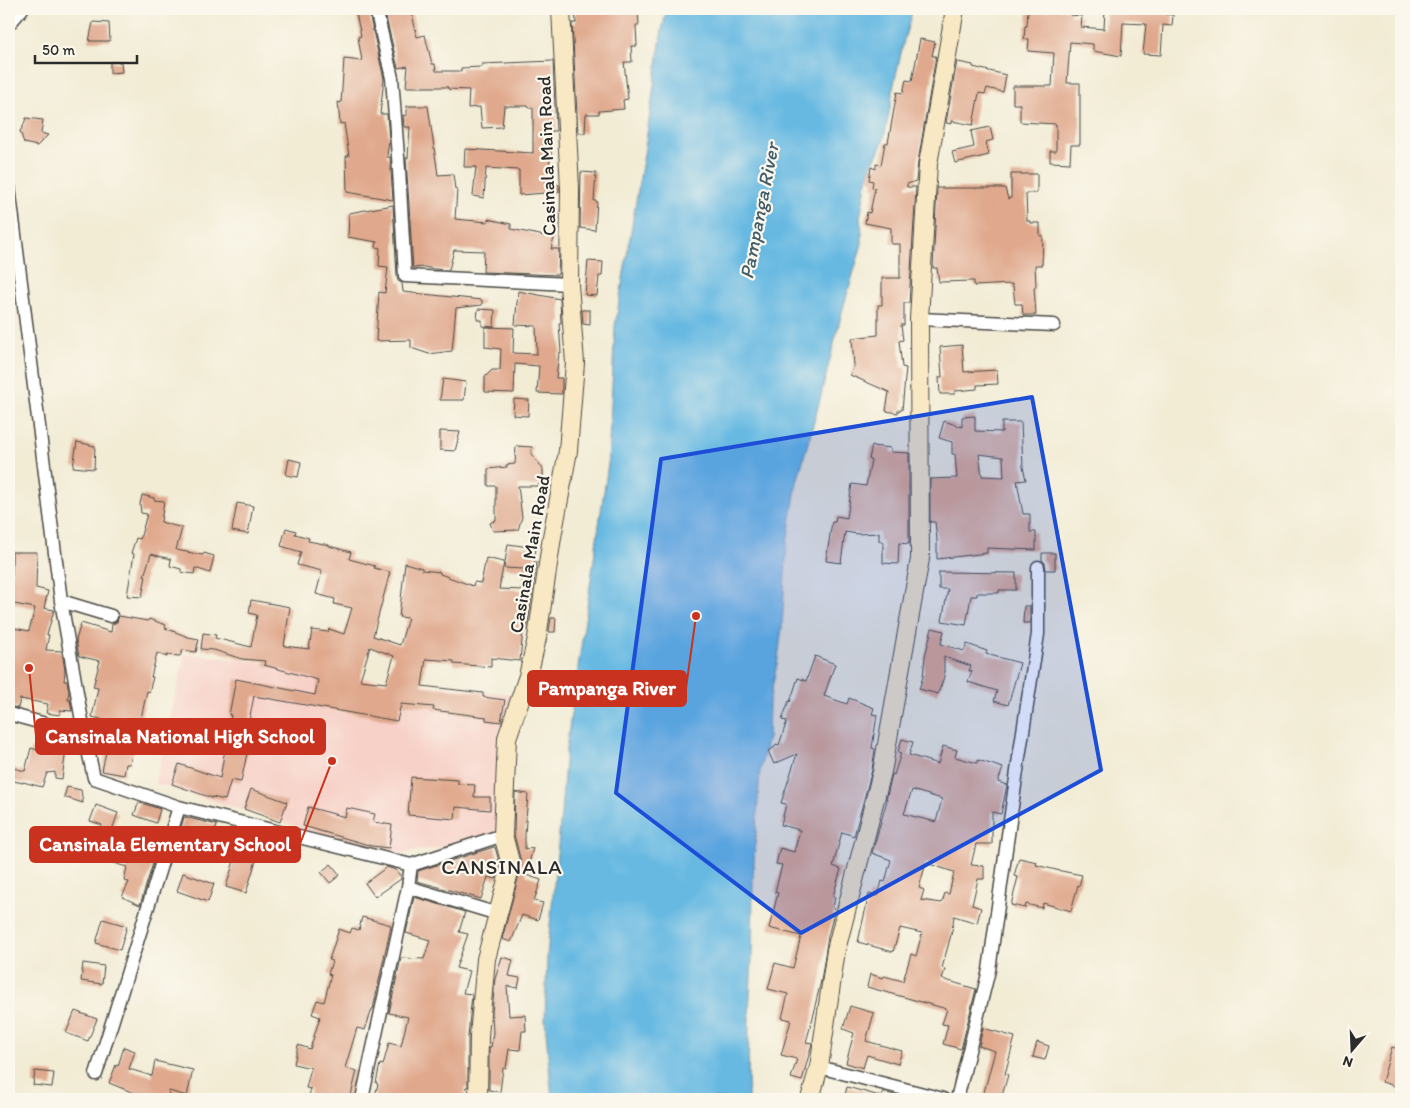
<svg xmlns="http://www.w3.org/2000/svg" width="1410" height="1108" font-family="Itim,sans-serif">
  <style>
    .built { fill: #f7d1c8 }
    .water { fill: #67b9e2; stroke: #497286 }
    .building { fill: #e0a98d; fill-rule: evenodd }
    .lines { fill: none; stroke-linecap: round; stroke-linejoin: round }
    .street-casing { stroke: #494844; stroke-width: 15 }
    .secondary-casing { stroke: #494844; stroke-width: 20 }
    .street { stroke: #fff; stroke-width: 12 }
    .secondary { stroke: #f8e8c3; stroke-width: 18 }
    .marked { fill: #1d4ed8; fill-opacity: 0.2; stroke: #1d4ed8; stroke-width: 4; stroke-linejoin: round }
    .labels { text-anchor: middle; stroke-width: 4.5; stroke-linejoin: round; paint-order: stroke }
    .street-label { font-size: 19px; fill: #2b2b2b; stroke: #fbf7ec }
    .water-label { font-size: 20px; font-style: italic; fill: #405d6b; stroke: #fbf7ec }
    .quarter-label { font-size: 21px; letter-spacing: 1px; fill: #2b2b2b; stroke: #fbf7ec }
    .leader { fill: none; stroke: #c8321e; stroke-width: 2 }
    .callout-dot { fill: #c8321e; stroke: #fbf7ec; stroke-width: 2 }
    .callout { fill: #c8321e; stroke: #c8321e; stroke-width: 2 }
    .callout-label { font-size: 20px; text-anchor: middle; font-weight: bold; fill: #fff }
  </style>
  <rect width="100%" height="100%" fill="#fbf7ec"/>
  <filter id="ink" filterUnits="userSpaceOnUse"><feTurbulence type="fractalNoise" baseFrequency=".02" numOctaves="2"/><feDisplacementMap in="SourceGraphic" scale="10" xChannelSelector="R" yChannelSelector="G"/><feConvolveMatrix kernelMatrix="1 2 1 2 8 2 1 2 1" color-interpolation-filters="sRGB"/></filter>
  <filter id="wash" filterUnits="userSpaceOnUse"><feTurbulence type="fractalNoise" baseFrequency=".0096" numOctaves="4" result="noise"/><feDisplacementMap in="SourceGraphic" scale="20" xChannelSelector="R" yChannelSelector="G"/><feGaussianBlur stdDeviation="1.12" result="paint"/><feColorMatrix in="noise" values="0 0 0 0 0 0 0 0 0 0 0 0 0 0 0 0 0 1.4 0 .05"/><feComposite in="paint" operator="in"/></filter>
  <g filter="url(#wash)">
    <rect width="100%" height="100%" fill="#f2ecd5"/>
    <path class="built" d="M1262,9H1401V15Z
      M185,654L261,662L385,681L512,694L504,738L500,831L451,846L401,853L358,844L317,833L155,783Z"/>
    <path class="water" d="M667,9H913L904,40L893,88L891,103L884,139L878,153L871,166L866,184L860,218L862,233V244L842,312L818,407L797,482L787,543L782,627L778,659L769,703L768,738L760,770L753,878L752,960L749,1012L748,1099H552L545,1020L547,956L561,814L566,749L608,464L615,326L645,148L662,30Z"/>
    <g id="blocks">
      <path class="building" d="M355,9H368L384,79L380,114H387L389,140L387,157H390L393,200L347,192L346,156H349L344,123L340,124L338,102L341,103L344,59L362,61L358,37L361,36Z
        M384,9H411L417,37L425,35L432,64H435L436,71H461V68L482,67V64L553,61L556,131H551V154L546,183L559,185V192L519,195V170L486,168L484,198L473,196L476,167H464L465,149L533,153V108H529L528,106H504L502,127L482,128L480,107L468,108L469,90L448,89V87H406L408,66L398,68Z
        M575,9H638L639,25H636L637,46H631L632,62H624L628,99L623,100L624,109L599,111V114H586L585,133L578,132L572,23H576Z
        M1028,9L1048,11L1049,9H1071L1070,15L1082,16L1081,27L1104,29L1105,9H1164V14L1173,15L1172,26L1163,25L1161,55L1143,54L1146,24L1123,23L1121,56L1093,51V44L1070,42L1067,83H1080V145H1071L1070,163L1050,162V151H1056V124L1020,122V104H1013V86H1052L1054,53L1028,51L1029,39H1024L1025,26H1027Z
        M93,22L109,23L110,41H89Z
        M920,39L935,42L932,56H936L918,162L916,181L907,184V187H916L909,303H904V325H901L903,340L899,341L902,367L906,368L902,410H898V413L886,411L889,392L850,375L854,366L852,338L878,335V305H882V278H900V244H891V228L865,223L867,212L870,213L875,188L872,187L873,181L869,180L871,167L876,169V164L881,165L885,143H888L897,92L903,93L906,80L912,81Z
        M957,61L958,62L973,65V67L1006,75L1003,92L987,88L985,94L979,93L973,125L952,121V124L946,123Z
        M110,62H121L122,72L110,73Z
        M407,106H428L438,175L453,174L455,189L457,190L455,219L488,222V219L511,224V229L554,238L551,249H559L558,275L483,272L484,251L454,250L449,270L434,269L424,267L413,268L406,158H408L410,127H404L403,115L407,116Z
        M26,118L43,120L41,133L48,135L37,146L24,143L20,131L23,127Z
        M990,127L993,140L986,142L989,155L955,163L952,152L974,147L971,131Z
        M581,172L596,173L594,201H597L595,230L580,228Z
        M1011,174H1037V193H1026L1027,221H1030V223H1040V236H1043L1042,265H1035L1036,287H1034L1036,315H1023L1022,304H1015L1013,286H1012V284L974,286V281L939,282L937,268H933L937,188H1005L1008,199L1011,198Z
        M393,205L397,276L398,281L402,283L403,292L482,300V305L456,308L452,351L429,354L411,348V340L376,341L379,292L385,293L388,267L379,266L380,248L376,247L377,242L348,237L349,213Z
        M588,261L603,262L602,276H599L597,296L585,295Z
        M518,291L560,299L561,323H559L561,353H559L556,378H562V394L537,393L539,366L515,364L514,393L485,392V377L492,370H500L501,349L485,347V327L514,328L513,353L537,354L536,326L515,325Z
        M478,309L495,310L494,327L482,326V320H477Z
        M582,310H590V325L583,324Z
        M962,345L964,372L997,370L998,384L977,385V389L955,391V394H940L939,377H942L940,347Z
        M443,379L466,382L464,400H440Z
        M514,399L529,400L528,416L513,415Z
        M975,416V431L1002,432V422H1021L1023,467L1026,480L1017,481L1023,514H1030V532H1036V550L987,548V553L937,559V539L935,522H930V479L957,478L955,454H952V442L939,438L944,421L962,427V417ZM979,454L1003,457L1004,477L982,476Z
        M440,431L460,432L455,451L440,450Z
        M77,442L95,446L94,469L73,467Z
        M516,446L532,447L531,454L543,469V480L537,486H518L522,517L518,530L493,531L490,523L496,520V486H488V469L507,467L506,465L515,464Z
        M872,446L891,448V452L909,453V544L899,543L898,564L883,563V541H879V533L858,534L845,532L841,563L826,561L832,522H835L836,516L847,518L852,484L866,486L871,460L869,459Z
        M289,459L301,462L298,477L286,475Z
        M142,495L154,498V500L164,501L161,522L182,528L176,550L203,555L204,553L214,556L210,573L195,568L194,574L181,572V569L170,566L171,559L151,554L144,576H146L142,597L127,596L134,554L131,553L136,538L140,539L147,514L141,513L140,504Z
        M237,503L253,506L248,534L232,531Z
        M286,528L296,531L295,534L309,538L308,541L329,545V546L351,552L349,559L375,566L374,568L390,572L373,636L400,645L408,618L399,617L405,563L422,568V570L440,572V574L473,586L474,582L481,583L486,558L504,562L499,589L523,590L524,569L504,568L508,544L536,548L534,562H537L527,630H523L520,661L491,658V667L454,664V661L426,659L422,686L483,693V697L505,700L501,722L486,720V717L433,710L434,707L401,704L397,721L254,696L249,721L251,722L247,743L249,744L241,782L231,780L225,800L212,797V798L172,784L179,764L220,778L231,715H229L236,679L315,695L318,680L264,665L265,661L242,659L214,650L201,649L203,633L216,635L215,638L251,647L257,615L249,613L251,600L290,607L284,646L309,649L312,630L328,632L329,629L344,634L352,608L334,604L335,599L316,594L322,571L297,565L301,552L281,546ZM370,647L394,656L386,683L360,680Z
        M12,552H37L36,588L48,591L44,608L54,610L47,635H49L46,650L62,651L65,671L64,681H67L69,691L68,700H70L72,711L60,710V715L46,713L48,704L20,699L18,708L9,706V627L29,631L35,608L9,603V590L12,575Z
        M1042,553H1055V570H1046L1045,563L1042,560Z
        M939,572L1016,573V590H999V593H977V596H971L966,625L942,621L948,589H939Z
        M1024,606H1030V623H1023Z
        M119,616L148,621L149,619L166,625L165,628L188,637L199,639L196,652L183,650L180,656L167,655V657L157,653L151,677H153L149,692L147,691L139,727H137L130,764H126L124,775L102,771L107,747L97,745L99,735H125V723L101,720V719L92,717L98,688L93,687L100,661L79,656L76,640L81,623L111,632L112,624L117,622Z
        M551,618H556L555,632H549Z
        M932,628L944,631L941,644L964,651L967,644L987,651L986,654L1020,663L1008,705L994,701L997,691L968,682L972,671H969L971,666L944,657V677L938,694L919,689L923,677L925,656Z
        M815,656L835,664L824,696L847,704L849,698L874,708L872,714L877,715L872,748L875,749L872,770L854,836L842,832L833,866L841,869L833,896L835,897L833,908L835,909L828,936L821,981L814,1010H815L806,1042L812,1043L802,1081L791,1078L797,1059L781,1055L791,1020L782,1018L788,994L768,989L775,963L793,968L801,936L769,928L778,893L775,892L782,865L776,864L780,848L794,852L800,830L781,825L786,804L781,803L797,754L774,764L768,751L775,747L776,744L779,745L787,721L782,720L789,701L790,702L798,678L806,681Z
        M55,735H68L62,779L55,778V772L47,773L42,787L23,782V783L9,780V767L25,771L31,748L55,755Z
        M902,739L913,742L909,755L938,764L943,746L957,750L955,757L977,763L978,760L1003,768L998,782L1007,785L1001,814L992,812V844H976L971,865L984,866V879H978L972,905L981,908L977,923L954,916L952,931L942,968L945,969L942,979L976,989L961,1049L943,1044L948,1025L942,1024L947,1009L867,987L870,974L883,978L884,976L903,981L911,954L916,956L922,933L900,928L893,952L858,942L869,894L878,896L882,881L885,882L891,860L872,853L887,800H886L892,774L894,775L901,753L898,752ZM912,790L942,799L936,822L904,814ZM926,863L954,872L949,894L945,893L942,903L921,900L924,890L919,888Z
        M411,777L458,780V784L475,785L474,797H490V810L456,807L455,819L408,815Z
        M67,787L81,790L83,803L64,797Z
        M251,789L287,802L280,822L244,809Z
        M515,792L528,794L525,834V849L533,848L526,875L541,880L534,901L543,903L538,920L522,915L511,942L502,939L521,867V862L514,834Z
        M139,802L160,809L156,823L134,815Z
        M96,805L118,813L112,830L159,844L140,905L122,897L129,882L124,881L127,867L93,857L102,825L90,821Z
        M308,807L345,817L347,808L375,814L373,822L392,825L389,848L372,846L303,826Z
        M184,817L217,825L212,840L202,837V838L180,831Z
        M494,847H495L500,865L496,879L488,877L481,899L417,881L418,871Z
        M237,851L257,857L246,893L226,887Z
        M1019,858L1037,862L1036,865L1056,870L1082,875L1079,886L1078,885L1071,911L1043,903L1042,908L1026,904L1025,908L1011,905L1018,877L1014,876Z
        M331,864L340,875L330,883L321,872Z
        M387,867L396,870L401,877V879L375,897L365,883Z
        M183,873L214,884L208,902L177,891Z
        M414,897L465,912L459,932L468,934L456,968L469,971L463,993L472,994L468,1036V1087H466L464,1099H374L378,1084L376,1083L380,1064L383,1065L389,1043L401,1046L408,1017L389,1013L401,958L424,959L430,940L406,933Z
        M362,917L391,925L373,1009H372L365,1030L357,1028L345,1068L357,1071L350,1099H308L311,1089L306,1088L311,1068L294,1064L298,1045L310,1049L320,1017L312,1014L317,1000L324,1002L331,975L328,974L332,961L329,960L339,929L350,933L352,928L359,930Z
        M103,919L127,926L120,950L96,943Z
        M502,957L513,960L509,976L520,978L518,988L507,986L509,1016L525,1015L526,1031H522L520,1050L509,1049L506,1068H503L500,1092L489,1090V1047H491L493,1033L492,1014L495,979Z
        M83,963L104,966L102,984L81,981Z
        M850,1006L874,1013L866,1041L902,1051L898,1064L867,1055L863,1068L846,1063L854,1033L843,1029Z
        M75,1011L97,1019L88,1041L66,1033Z
        M983,1028L1015,1037L1005,1074L1008,1075L1001,1099H995L983,1096L995,1051L979,1046Z
        M1037,1042L1049,1046L1045,1060L1033,1057Z
        M124,1047L135,1051L129,1069L152,1076L155,1061L193,1070L187,1096L169,1091L167,1099H158L139,1095L109,1083L116,1065L118,1066Z
        M1392,1047L1401,1050V1088L1382,1082Z
        M35,1071L54,1073L52,1087L33,1085Z
        M847,1087L880,1096L879,1099H844Z
        M883,1092L898,1096L897,1099H881Z"/>
    </g>
  </g>
  <g filter="url(#ink)">
    <use href="#blocks" fill-opacity="0" stroke="#494844" stroke-width="1"/>
    <g class="lines">
      <defs>
        <path id="street" d="M376,9L392,78L399,170L405,276L569,284
          M9,24L22,9
          M9,187L61,601L83,727
          M919,319L1054,325
          M61,601L111,616
          M9,714L53,726L83,727L94,778L179,807L411,865L503,835
          M408,887L498,914
          M819,1067L943,1099
          M96,1074L179,807
          M362,1099L408,887L411,865
          M957,1099L989,970L1018,764L1038,634V567"/>
        <path id="secondary" d="M478,1099L479,1036L486,959L511,865L503,835L507,738L528,676L537,638L552,537L568,451L575,363L569,284L570,189L561,9
          M810,1099L819,1067L836,950L882,772L920,559L919,319L928,164L955,9"/>
      </defs>
      <use href="#street" class="street-casing"/>
      <use href="#secondary" class="secondary-casing"/>
      <use href="#street" class="street"/>
      <use href="#secondary" class="secondary"/>
    </g>
  </g>
  <path class="marked" d="M1032,397L1101,770L801,933L616,793L661,459Z"/>
  <g class="labels">
    <g class="street-label">
      <text transform="translate(546 156) rotate(-92)" y="7">Casinala Main Road</text>
      <text transform="translate(529 554) rotate(-80)" y="7">Casinala Main Road</text>
    </g>
    <g class="water-label">
      <text transform="translate(759 211) rotate(-79)" y="7">Pampanga River</text>
    </g>
    <g class="quarter-label">
      <text x="502" y="874">CANSINALA</text>
    </g>
  </g>
  <path class="leader" d="M696 616L686 688M29 668L36 736M332 761L300 844"/>
  <g class="callout-dot">
    <circle cx="696" cy="616" r="5"/>
    <circle cx="29" cy="668" r="5"/>
    <circle cx="332" cy="761" r="5"/>
  </g>
  <g class="callout">
    <rect x="528" y="671" width="158" height="35" rx="5"/>
    <rect x="36" y="719" width="289" height="35" rx="5"/>
    <rect x="30" y="827" width="270" height="35" rx="5"/>
  </g>
  <g class="callout-label">
    <text x="607" y="695">Pampanga River</text>
    <text x="180" y="743">Cansinala National High School</text>
    <text x="165" y="851">Cansinala Elementary School</text>
  </g>
  <rect width="1410" height="1108" fill="none" stroke="#fbf7ec" stroke-width="30"/>
  <g transform="translate(1352 1050) rotate(199)" stroke="#fbf7ec" stroke-width="4" paint-order="stroke">
  <path d="M0-4L9 19L0 12L-9 19Z" fill="#2b2b2b"/>
  <text y="-8" font-size="14" font-weight="bold" text-anchor="middle" fill="#2b2b2b">N</text>
  </g>
  <path d="M35 55v8h102v-8" fill="none" stroke="#2b2b2b" stroke-width="2.5"/>
  <text x="42" y="55" font-size="15" fill="#2b2b2b" stroke="#fbf7ec" stroke-width="4" paint-order="stroke">50 m</text>
</svg>
